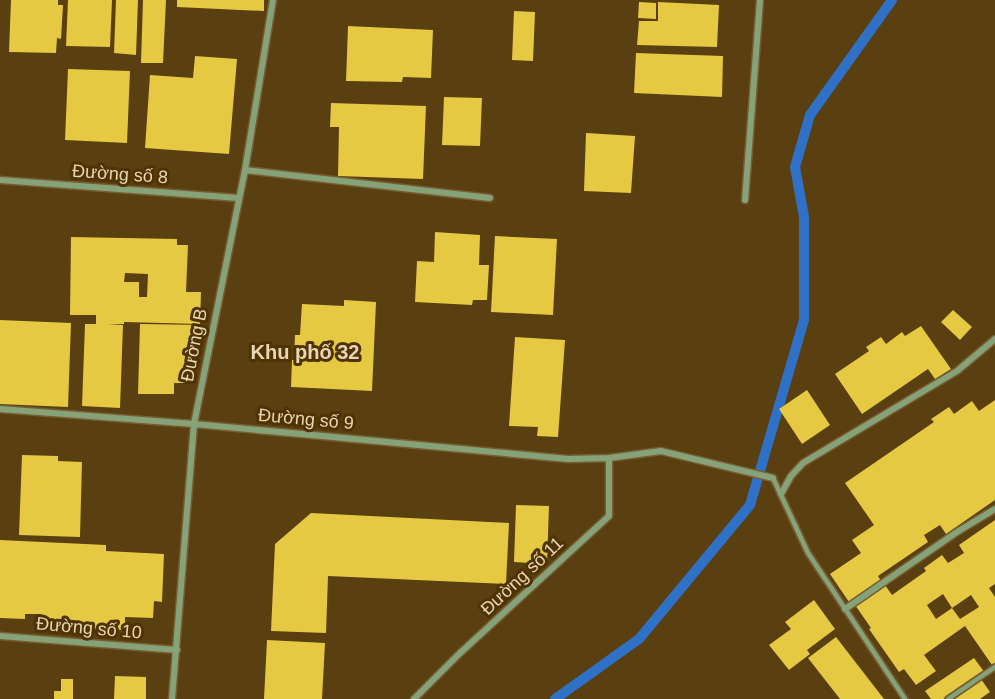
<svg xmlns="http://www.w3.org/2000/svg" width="995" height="699" font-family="Arial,sans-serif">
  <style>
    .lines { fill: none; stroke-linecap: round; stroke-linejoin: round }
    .stream { stroke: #3071c8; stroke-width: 10 }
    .building { fill: #e5c942; fill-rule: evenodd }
    .service-casing { stroke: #765d31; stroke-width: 8 }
    .minor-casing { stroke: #765d31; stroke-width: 9 }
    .service { stroke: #85a279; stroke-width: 4.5 }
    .minor { stroke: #85a279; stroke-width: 6 }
    .labels { text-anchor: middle; stroke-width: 6; stroke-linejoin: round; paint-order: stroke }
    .street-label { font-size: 18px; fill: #e8d4b7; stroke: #4f3402 }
    .neighbourhood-label { font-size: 20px; font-weight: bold; fill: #e8d4b7; stroke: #4f3402 }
  </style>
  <rect width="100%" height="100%" fill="#5a3f10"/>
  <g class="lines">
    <path class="stream" d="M555,699L639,639L750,505L804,320V217L795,167L810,115L892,0"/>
  </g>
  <path class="building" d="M11,0H58V5H63L61,39L57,38L56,53L9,52Z
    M68,0H112L110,47L66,46Z
    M116,0H138L136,55L114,53Z
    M143,0H166L163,63H141Z
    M177,0H264V11L177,7Z
    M639,2L656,3V19L638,18Z
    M658,2L719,5L717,47L637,45L639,21H658Z
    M514,11L535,12L533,61L512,60Z
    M348,26L433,30L431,78L403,77L402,82L346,81Z
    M636,53L723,56L722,97L634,93Z
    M195,56L237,59L229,154L145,148L150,75L193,78Z
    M68,69L130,71L127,143L65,140Z
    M444,97L482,98L480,146L442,145Z
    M331,103L426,106L423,179L338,176L339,127H330Z
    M586,133L635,136L631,193L584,191Z
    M435,232L480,235L479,265H489L487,300H473L472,305L415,302L417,261L434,262Z
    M495,236L557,239L553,315L491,312Z
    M71,237L177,239V245H188L186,292H201L200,324L124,322V324H108L123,325L120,408L82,406L85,324H96V315H70ZM125,273L148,274L147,297H139V282H124Z
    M344,300L376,302L372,391L291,387L292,360H294L295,335H300L302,304L344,306Z
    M953,310L972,327L960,340L941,322Z
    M0,320L71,323L68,407L0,404Z
    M140,324L205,325L185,383H174V394H138Z
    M921,326L951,369L935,379L928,369L862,414L835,374L869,351L866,347L881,337L886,344L902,332L905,336Z
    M515,337L565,340L558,437L537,436L538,427L509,426Z
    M807,390L830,425L802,444L779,409Z
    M995,400V500L946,534L940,525L924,535L928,542L878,576L881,581L849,602L830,574L861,553L852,540L874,525L845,483L934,422L931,419L949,407L954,414L972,401L979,411Z
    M22,455L58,456V461L82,462L80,537L19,535Z
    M516,505L549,506L547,564L514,562Z
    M311,513L509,523L506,584L328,576L326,633L271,631L275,544Z
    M995,520V584L989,588L995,597V663L992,665L965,626L924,655L936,671L916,685L904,669L899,672L869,629L871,628L855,605L885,585L892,595L926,571L924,568L942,555L948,563L964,553L959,545ZM943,594L952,608L971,595L979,607L960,619L952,608L936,619L927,605Z
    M0,540L106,545V551L164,554L162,602L154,601L153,618L125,617V630L41,626V614H25V619L0,618Z
    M814,600L835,629L807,650L810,654L789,670L769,645L791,629L785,622Z
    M836,637L884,699H840L808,658Z
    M267,640L325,643L322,699H264Z
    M974,658L985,673L947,699H931L925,691Z
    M115,676L146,677V699H114Z
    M61,679H73V699H54V691H61Z
    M981,679L990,692L980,699H953Z"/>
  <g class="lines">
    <defs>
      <path id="service" d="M773,478L808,553L905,699
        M948,699L995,667"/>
      <path id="minor" d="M245,170L490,198
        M0,180L238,198
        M745,200L760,0
        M0,409L194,424L568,459L609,458L661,451L773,478
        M781,494L791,476L803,463L957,371L995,339
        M845,609L957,532L995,509
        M0,636L177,650
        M172,699L194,424L245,170L273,0
        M414,699L459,654L609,516V458"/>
    </defs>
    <use href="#service" class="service-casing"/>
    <use href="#minor" class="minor-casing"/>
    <use href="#service" class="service"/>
    <use href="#minor" class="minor"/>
  </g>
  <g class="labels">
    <g class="street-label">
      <text transform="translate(120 174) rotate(4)" y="6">Đường số 8</text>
      <text transform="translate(194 345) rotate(-79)" y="6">Đường B</text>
      <text transform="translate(306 419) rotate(5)" y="6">Đường số 9</text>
      <text transform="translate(522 576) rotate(-43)" y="6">Đường số 11</text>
      <text transform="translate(89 628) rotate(5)" y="6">Đường số 10</text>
    </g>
    <g class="neighbourhood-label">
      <text x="305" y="359">Khu phố 32</text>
    </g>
  </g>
</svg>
